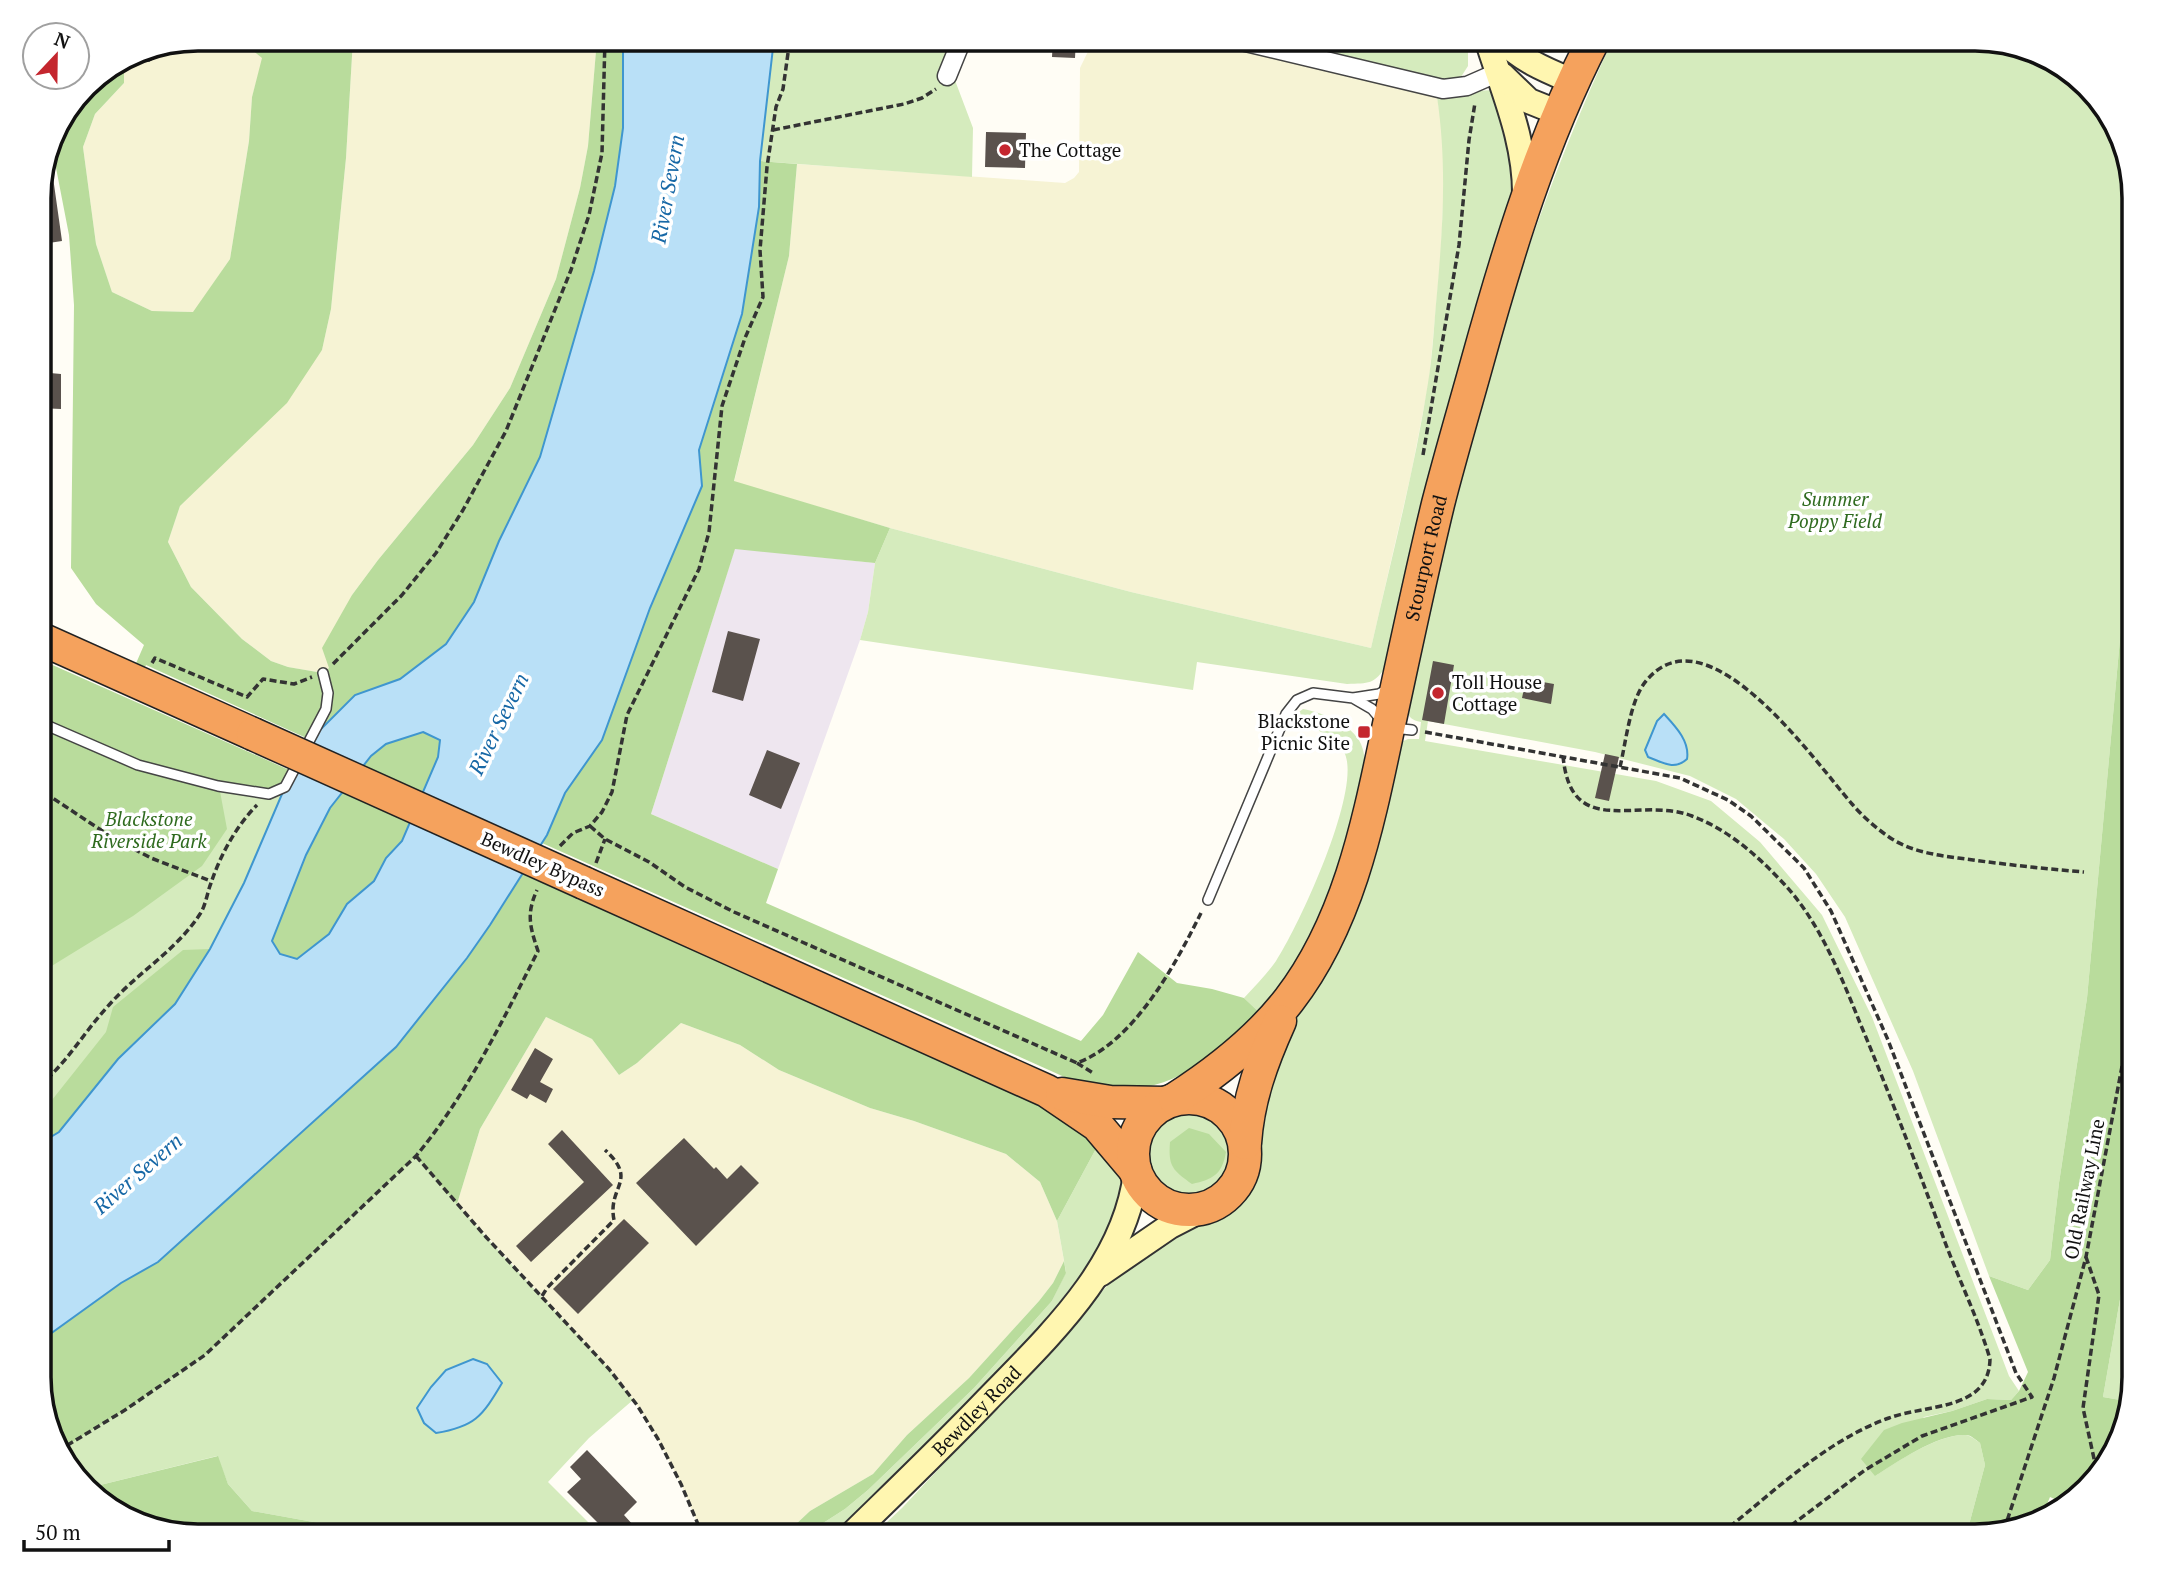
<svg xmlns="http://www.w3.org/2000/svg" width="2173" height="1575" font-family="'PT Serif',serif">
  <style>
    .industrial { fill: #eee6ef }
    .farmland { fill: #f6f3d4 }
    .green { fill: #d5ebbd }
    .forest { fill: #b9dc9c }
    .water { fill: #b9e0f7; stroke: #3f96cf; stroke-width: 2; fill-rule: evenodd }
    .building { fill: #5a524d }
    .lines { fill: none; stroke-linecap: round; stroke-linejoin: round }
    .lane-casing { stroke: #444; stroke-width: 12 }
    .street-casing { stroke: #444; stroke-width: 21 }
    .secondary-casing { stroke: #333; stroke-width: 28 }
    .highway-casing { stroke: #222; stroke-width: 35 }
    .path { stroke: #333; stroke-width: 3.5; stroke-dasharray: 7 3.5; stroke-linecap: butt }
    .lane { stroke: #fff; stroke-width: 9 }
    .street { stroke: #fff; stroke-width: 18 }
    .secondary { stroke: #fff6b0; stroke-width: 24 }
    .highway { stroke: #f5a25d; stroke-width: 32 }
    .highway-bridge-casing { stroke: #222; stroke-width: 35; stroke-linecap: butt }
    .highway-bridge { stroke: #f5a25d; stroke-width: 32 }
    .poi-dot { fill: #c4262e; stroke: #fff; stroke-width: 2.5 }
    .labels { text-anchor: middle; stroke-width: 7; stroke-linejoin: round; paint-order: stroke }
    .poi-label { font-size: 19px; fill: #111; stroke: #fff; text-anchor: start }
    .park-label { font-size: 19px; font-style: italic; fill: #2f6b1f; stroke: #fff }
    .street-label { font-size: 19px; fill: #111; stroke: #fff }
    .water-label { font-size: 21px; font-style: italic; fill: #1768a6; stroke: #fff }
    .rim { fill: none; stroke: #111; stroke-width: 3.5 }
  </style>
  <rect width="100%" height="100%" fill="#fffdf5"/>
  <path class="industrial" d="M735,548L875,563L868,612L860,640L778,869L651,814Z"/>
  <path class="farmland" d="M198,39H239L263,58L252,97L249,141L230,259L194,312L152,311L112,292L96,244L83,147L95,114L124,83V59L137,51Z
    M353,39H597L588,146L580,188L556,279L510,388L473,445L378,560L352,595L329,668L323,673L288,667L271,661L242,639L191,587L168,542L180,506L216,470L322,350L331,309L346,158Z
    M1094,39H1212L1437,96L1444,140V179L1441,254L1429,381L1411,474L1371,648L1131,592L890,528L734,482L789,256L797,164L1065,183L1074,178L1079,172L1080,68Z
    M546,1017L592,1039L619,1075L637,1063L681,1023L740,1045L779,1070L870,1108L914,1121L1006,1154L1040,1182L1057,1221L1064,1261L1053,1283L1039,1301L969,1378L907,1435L873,1474L810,1511L794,1526L796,1536H703L681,1484L658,1439L637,1405L609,1369L457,1204L480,1129Z"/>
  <path class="green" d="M774,39H967L957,65L956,83L973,128L972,177L760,161Z
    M1212,39H1468V66L1459,80L1474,91L1494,90C1505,125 1518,161 1510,198L1468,342L1387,665C1374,685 1369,683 1347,684L1197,662L1193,690L860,640L868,612L875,563L890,528L1131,592L1371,648C1391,560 1414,472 1428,383C1433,353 1434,323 1437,293C1443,226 1447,163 1437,97Z
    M1613,39H1975L2072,71L2118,127L2134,198V487L2087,998L2059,1183L2050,1260L2028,1290L1989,1276L1913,1071L1845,917L1816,874L1784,839L1736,799L1690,776L1595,752L1428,721L1425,741L1656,781L1711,801L1760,842L1822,915L1872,1017L2009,1376L2019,1391L2011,1400L1987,1399L1952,1411L1924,1417L1875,1476C1896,1462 1940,1433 1966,1435C1971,1436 1976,1440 1980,1443L1985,1465L1966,1536H872L902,1508L1029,1373L1106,1287L1129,1267L1168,1241L1220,1212L1244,1191L1252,1174L1256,1142L1279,1054L1302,1008L1399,743L1408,739H1419L1421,722C1412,720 1408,718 1407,708C1423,638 1436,566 1454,495C1495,339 1545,185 1613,39Z
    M39,659L285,787L244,883L210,949L175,1004L39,1144Z
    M1303,709C1323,713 1352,724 1361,744C1370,765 1360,790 1355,812C1343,857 1329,901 1308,943C1295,968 1278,991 1262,1015L1244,998C1255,986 1267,974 1276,961C1299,926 1361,792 1345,754C1336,735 1309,727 1292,717Z
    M1145 1153a44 44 0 1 1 88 0a44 44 0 1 1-88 0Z
    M1098,1145L1123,1184L1118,1220L1090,1263L1039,1328L999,1373L833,1536H803L845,1509L868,1490L974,1388L1052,1301L1066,1272L1057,1221Z
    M416,1156L486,1237L609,1369L633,1400L589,1438L548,1482L602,1536H359L319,1523L252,1511L228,1484L217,1456L88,1488L58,1451L125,1410L205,1355Z
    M2134,1219V1377L2126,1401L2103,1397Z"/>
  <path class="forest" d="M239,39H353L346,158L331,309L322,350L287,403L180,506L168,542L191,587L242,639L271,661L288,667L323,673L329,668L322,648L352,595L378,560L473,445L510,388L556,279L580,188L588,146L597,39H623V128L615,186L594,271L540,457L499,541L474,602L446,644L400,680L355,695L313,741L146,665L142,672L134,668L144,645L96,604L71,568L74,305L69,235L51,142L55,127L93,78L124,59V83L95,114L83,147L96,244L112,292L152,311L193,312L230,259L249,141L252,97L262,58Z
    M760,161L797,164L789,256L734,481L890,528L875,563L735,549L651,814L778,869L766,903L1081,1041L1103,1015L1138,952L1177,983L1212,989L1244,998L1262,1015C1219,1048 1182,1089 1124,1089C1110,1089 1094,1086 1080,1084L542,843L565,793L602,740L650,608L702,486L699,450L742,314L759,207Z
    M2134,487V1219L2103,1397L2126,1401L2102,1474L2066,1504L2050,1497L2040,1521L1975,1536H1966L1985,1465L1980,1443C1976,1440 1971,1435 1966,1435C1939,1433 1897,1462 1875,1476L1861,1459L1884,1430L1902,1423L1952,1411L1987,1399L2011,1400L2019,1391L2028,1372L1989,1276L2028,1290L2050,1260L2059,1183L2087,998Z
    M39,659L296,773L269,794L219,786L227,829L202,866L133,916L50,967L39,966Z
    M423,732L440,740L438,757L402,841L386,858L374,881L347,904L329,934L297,959L280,954L272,941L306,855L330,808L371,756L386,744Z
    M523,874L1048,1108L1098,1145L1057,1221L1040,1182L1006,1154L914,1121L870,1108L779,1070L740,1045L681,1023L637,1063L619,1075L592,1039L546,1017L480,1129L457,1204L416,1156L205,1355L125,1410L58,1451L39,1387V1342L121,1283L158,1262L396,1047L467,958Z
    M210,949L175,1004L118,1059L59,1132L39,1144V1109L48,1105L106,1032L113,1007L183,950Z
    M1189,1128L1209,1134L1226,1152C1222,1175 1213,1179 1192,1184C1173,1170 1168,1167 1170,1142Z
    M1064,1261L1066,1273L1052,1301L974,1388L868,1490L845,1509L803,1536H796L794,1526L810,1511L873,1474L907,1435L969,1378L1039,1301L1053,1283Z
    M218,1456L228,1484L252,1511L319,1523L359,1536H198L101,1504L88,1488Z"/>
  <path class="water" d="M623,39H774L760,161L759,207L742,314L699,450L702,486L650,608L602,740L565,793L547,835L490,925L467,958L396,1047L158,1262L121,1283L39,1342V1144L59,1132L118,1059L175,1004L210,949L244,883L285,787L319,731L355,695L400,679L446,644L474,602L499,541L540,457L594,271L615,186L623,128ZM423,732L440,740L438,757L402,841L386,858L374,881L347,904L329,934L297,959L280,954L272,941L306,855L330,808L371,756L386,744Z
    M1664,714C1675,726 1690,741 1687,759C1674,771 1662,762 1648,757L1645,750L1657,721Z
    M473,1359L487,1364L502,1383C482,1417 474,1427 436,1433L424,1423L417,1408L431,1387L446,1370Z"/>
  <path class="building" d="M1053,38H1076L1075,58L1052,57Z
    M986,132L1026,133L1025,168L985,167Z
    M49,149L62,241L42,244L39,220V187Z
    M39,372L61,374V409L39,408Z
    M728,631L760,639L743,701L712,692Z
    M1433,661L1454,665L1444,724L1422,720Z
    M1526,679L1554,684L1551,704L1522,698Z
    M767,750L800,763L781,809L749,795Z
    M1605,754L1619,757L1609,801L1595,798Z
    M535,1048L553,1059L540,1082L553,1089L546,1103L530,1094L527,1099L511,1090Z
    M562,1130L613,1185L531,1262L516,1246L584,1182L548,1144Z
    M684,1138L714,1169L716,1167L727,1179L741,1165L759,1183L696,1246L636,1183Z
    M624,1219L649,1243L578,1314L553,1289Z
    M587,1450L637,1502L624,1515L643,1536H611L567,1492L581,1479L570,1467Z"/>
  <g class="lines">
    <defs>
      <path id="lane" d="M1353,698L1379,694L1388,689
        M39,722L138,765L218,786L269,794L285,787L326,709L328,693L323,673
        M1393,728L1412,730
        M1208,900L1286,714L1297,700L1313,693L1353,698L1372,709L1382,721"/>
      <path id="street" d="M1233,39L1443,89L1467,86L1499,72
        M947,76L962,39"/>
      <g id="secondary">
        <path d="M1487,39C1503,91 1526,141 1525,197"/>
        <path d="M1501,39C1521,60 1546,70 1572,81"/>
        <path d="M1502,75L1529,101L1559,113"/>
        <path d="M1100,1274L1170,1226L1203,1209"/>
        <path id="s1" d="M850,1536C896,1491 942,1447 987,1400C1049,1336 1125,1266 1136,1173"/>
      </g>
      <g id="highway">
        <path d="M39,638L253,734"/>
        <path d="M584,883L1047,1091L1097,1125L1135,1170"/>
        <path d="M1062,1094L1110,1102L1165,1103"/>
        <circle cx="1189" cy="1154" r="56"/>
        <path id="s2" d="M1175,1099C1217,1072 1258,1040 1289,1000C1352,918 1370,813 1391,715C1406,645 1421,574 1438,504C1450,457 1464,410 1477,363C1508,251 1541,142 1594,39"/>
        <path d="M1245,1143C1248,1099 1262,1061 1280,1021"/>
      </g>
    </defs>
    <use href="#lane" class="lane-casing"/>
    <use href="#street" class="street-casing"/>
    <use href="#secondary" class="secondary-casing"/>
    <use href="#highway" class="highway-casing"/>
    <path class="path" d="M125,58L149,60L181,42
      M773,130L904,104L922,98L936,89
      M1423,455L1459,245L1469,140L1475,103
      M152,663L155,658L247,697L263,679L294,684L312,677
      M333,664L402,595L436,553L463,510L506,431L571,270L589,215L602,153L605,39
      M1425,732L1680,778L1728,800L1751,816L1804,868L1831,911L1888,1040L2016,1373L2032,1397L1922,1436L1865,1470L1777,1536
      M1563,756C1571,842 1638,795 1692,816C1729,830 1758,856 1785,885C1820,923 1841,976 1860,1023C1889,1092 1915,1161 1941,1231C1956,1274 1977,1315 1990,1359C1989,1411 1927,1404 1889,1418C1824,1441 1771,1495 1718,1536
      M1620,767C1626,742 1630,700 1646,681C1707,606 1816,763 1852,804C1863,817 1877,829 1892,839C1916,854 1945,856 1973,860C2010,865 2047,869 2084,872
      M39,784L48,795L113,838L151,858L211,881
      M590,826L605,839L649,862L685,887L734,912L1077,1063C1135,1041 1175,965 1201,913
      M560,846L573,833L590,826L602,812L612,792L627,715L699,569L709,532L722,406L745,338L763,297L760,250L767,167L776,107L783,89L790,39
      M596,863L605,839
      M1077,1063L1093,1073
      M39,1086C67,1063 84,1032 109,1005C138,972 176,951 200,914C206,905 207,893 211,883C220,856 236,826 257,805
      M416,1156L486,1237L609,1369L637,1405L658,1439L681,1484L703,1536
      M2086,1257L2099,1295L2083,1408L2098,1477
      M542,1296L547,1288L614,1220C607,1186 639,1181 605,1150
      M58,1451L125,1410L205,1355L416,1156C466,1096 503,1020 538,951C530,927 526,914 537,890
      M2004,1530L2054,1378L2086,1257L2134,1003"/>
    <use href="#lane" class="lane"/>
    <use href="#street" class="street"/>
    <use href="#secondary" class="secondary"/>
    <use href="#highway" class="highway"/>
    <defs>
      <path id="highway-bridge" d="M253,734L584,883"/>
    </defs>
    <use href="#highway-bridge" class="highway-bridge-casing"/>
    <use href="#highway-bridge" class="highway-bridge"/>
  </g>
  <g class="poi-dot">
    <circle cx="1005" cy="150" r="7"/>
    <circle cx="1438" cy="693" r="7"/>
    <rect x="1357" y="725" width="14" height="14" rx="3.5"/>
  </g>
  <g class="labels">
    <g class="poi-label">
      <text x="1019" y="157">The Cottage</text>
      <text x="1452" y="689">Toll House<tspan x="1452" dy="22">Cottage</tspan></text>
      <text x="1350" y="728" text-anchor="end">Blackstone<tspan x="1350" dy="22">Picnic Site</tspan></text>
    </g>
    <g class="park-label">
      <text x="1835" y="506">Summer<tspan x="1835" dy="22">Poppy Field</tspan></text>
      <text x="149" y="826">Blackstone<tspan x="149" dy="22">Riverside Park</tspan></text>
    </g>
    <g class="street-label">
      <text dy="7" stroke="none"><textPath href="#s2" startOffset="618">Stourport Road</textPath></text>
      <text transform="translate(543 864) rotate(24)" y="7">Bewdley Bypass</text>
      <text transform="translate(2084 1189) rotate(-79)" y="7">Old Railway Line</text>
      <text dy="7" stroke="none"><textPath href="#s1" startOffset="178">Bewdley Road</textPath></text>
    </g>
    <g class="water-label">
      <text transform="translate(668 189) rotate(-80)" y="7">River Severn</text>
      <text transform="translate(499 724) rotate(-64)" y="7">River Severn</text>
      <text transform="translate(138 1174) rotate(-41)" y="7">River Severn</text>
    </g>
  </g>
  <path d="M0 0H2173V1575H0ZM198 51H1975A147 147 0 0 1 2122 198V1377A147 147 0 0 1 1975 1524H198A147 147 0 0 1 51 1377V198A147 147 0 0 1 198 51Z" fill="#fff" fill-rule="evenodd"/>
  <path class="rim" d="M198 51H1975A147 147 0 0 1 2122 198V1377A147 147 0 0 1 1975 1524H198A147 147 0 0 1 51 1377V198A147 147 0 0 1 198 51Z"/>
  <g transform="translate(56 56) rotate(22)"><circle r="33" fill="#ffffff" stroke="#a0a0a0" stroke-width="2"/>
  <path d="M0-5L12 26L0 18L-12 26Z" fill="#c4262e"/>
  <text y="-10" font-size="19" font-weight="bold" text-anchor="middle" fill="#111111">N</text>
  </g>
  <path d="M24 1540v10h145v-10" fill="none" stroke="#111111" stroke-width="3.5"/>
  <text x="35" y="1540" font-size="21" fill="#111111" stroke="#ffffff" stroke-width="5" paint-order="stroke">50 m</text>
</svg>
